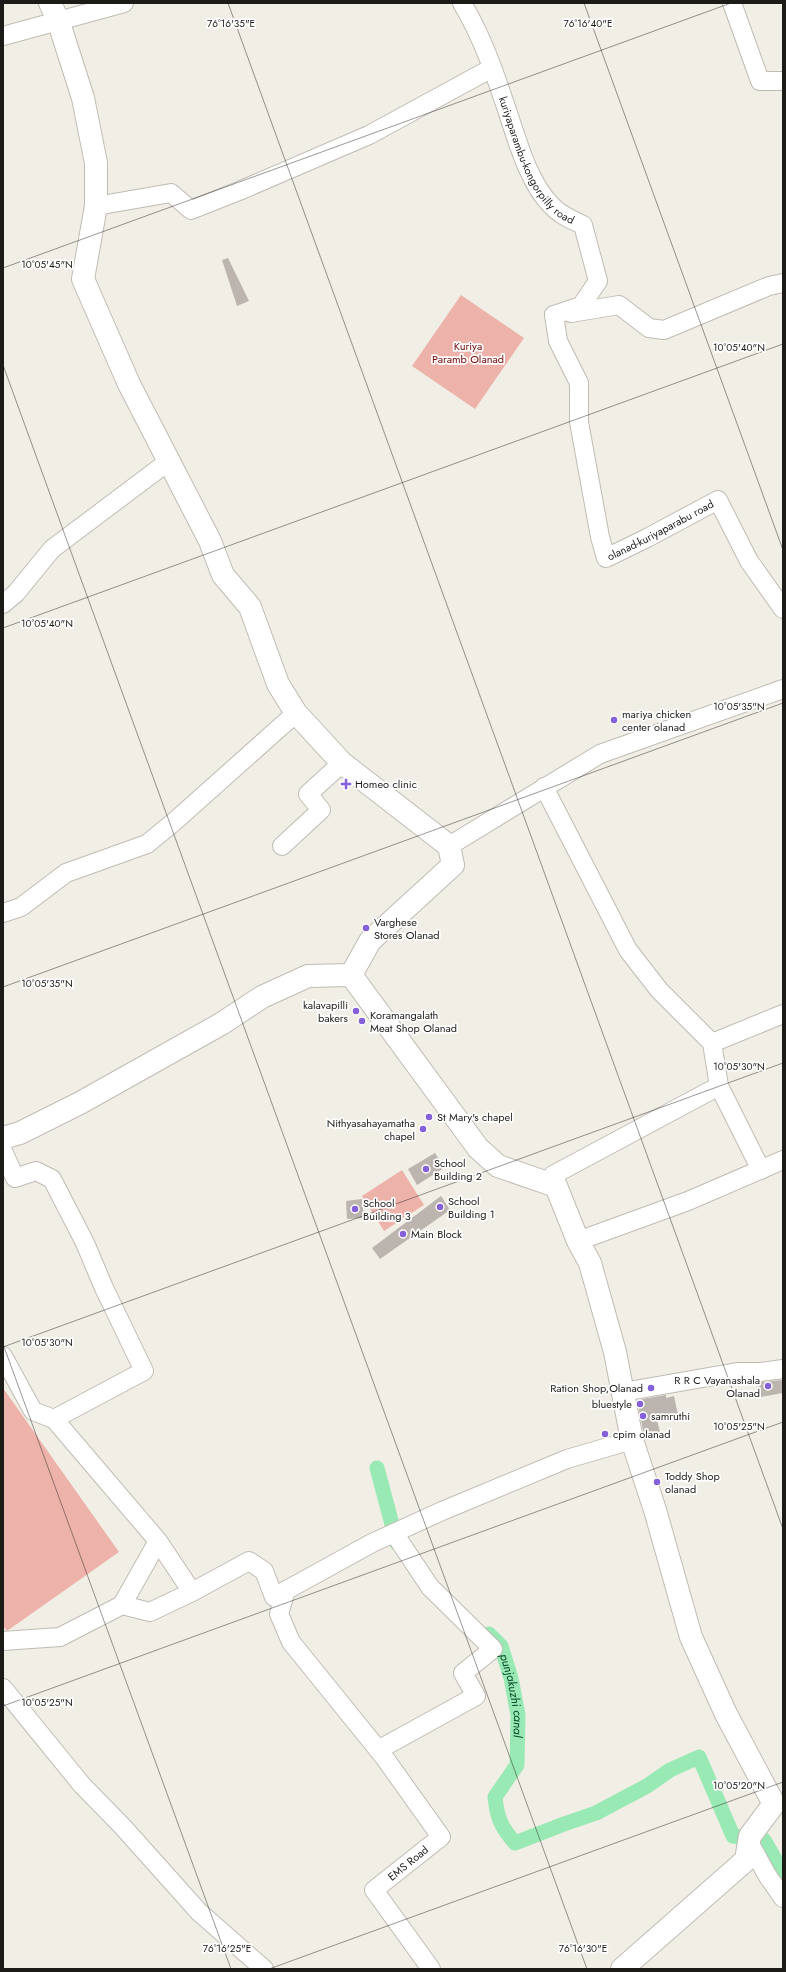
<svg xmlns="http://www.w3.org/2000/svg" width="786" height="1972" font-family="Jost,sans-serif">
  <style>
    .green { fill: #edb3aa }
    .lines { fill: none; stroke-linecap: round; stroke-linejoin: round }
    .canal { stroke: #99e9b4; stroke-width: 15 }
    .building { fill: #bcb4ae }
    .street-casing { stroke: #bfbcb3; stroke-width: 20 }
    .secondary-casing { stroke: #bfbcb3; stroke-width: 24 }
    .street { stroke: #fff; stroke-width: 18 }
    .secondary { stroke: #fff; stroke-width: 22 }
    .ticks { fill: none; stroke: #1c1b18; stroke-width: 1; stroke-opacity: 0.45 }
    .poi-dot { fill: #8560db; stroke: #fff; stroke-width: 1.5 }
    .labels { text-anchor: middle; stroke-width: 3.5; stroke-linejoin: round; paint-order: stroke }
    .street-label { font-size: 11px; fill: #1c1b18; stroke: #fff }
    .park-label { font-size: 11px; fill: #720505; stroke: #fff }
    .poi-label { font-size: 11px; fill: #1c1b18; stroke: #fff; text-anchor: start }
    .water-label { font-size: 12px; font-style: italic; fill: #034524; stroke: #fff }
    .ticks-label { font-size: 10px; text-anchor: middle; fill: #1c1b18; stroke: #fff; stroke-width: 3.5; stroke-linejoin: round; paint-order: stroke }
  </style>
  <rect width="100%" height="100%" fill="#f1eee5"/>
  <path class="green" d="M461,295L524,338L475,409L412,366Z
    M402,1170L424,1205L384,1231L362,1196Z
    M3,1388L119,1552L7,1631L3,1626Z"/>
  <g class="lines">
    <g class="canal">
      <path d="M377,1468L397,1543"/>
      <path id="s1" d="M489,1634L501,1646L511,1678L518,1715L517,1765L495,1797C497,1818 501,1827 515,1843L564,1824L596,1813L647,1786L670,1770L699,1757L733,1836L741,1837"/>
      <path d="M758,1839L764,1840L783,1873"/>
    </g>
  </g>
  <path class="building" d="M228,258L249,301L237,306L222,260Z
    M435,1153L444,1168L417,1185L408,1169Z
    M441,1196L450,1210L380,1259L372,1248Z
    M362,1199L364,1218L347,1219L346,1201Z
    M783,1380V1393L761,1397L758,1382Z
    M666,1395V1398L674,1396L678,1415L657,1420L661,1436L645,1440L637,1400Z"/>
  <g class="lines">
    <defs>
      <g id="street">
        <path id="s2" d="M462,3C482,36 495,74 507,110C517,140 529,184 552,206C560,215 572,220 583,225L598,281L581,306L554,315"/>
        <path d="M732,3L760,81H783"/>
        <path d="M3,36L124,3"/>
        <path d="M96,206L171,193L191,210L239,191L369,135L492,68"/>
        <path d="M571,313L619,305L649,328L664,330L769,286L783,283"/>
        <path id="s3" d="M554,315L558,341L579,383V422L600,537L606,558L647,538L718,500L749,561L783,609"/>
        <path d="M3,604L16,593L52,549L169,461"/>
        <path d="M544,787L628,950L659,990L712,1043L719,1086L761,1170"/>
        <path d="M282,846L321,810L308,794L342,763"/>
        <path d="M449,846L600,754L783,689"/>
        <path d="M3,913L21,907L66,873L147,844L175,821L296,713"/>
        <path d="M712,1043L783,1014"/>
        <path d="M3,1151L15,1178L36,1171L52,1179L85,1243L104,1288L144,1371L54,1419L158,1541L122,1605"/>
        <path d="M556,1186L553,1175L719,1086"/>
        <path d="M578,1241L688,1201L783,1160"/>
        <path d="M3,1356L33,1411L54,1419"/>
        <path d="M623,1392L737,1372H760L783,1369"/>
        <path d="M158,1541L192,1592"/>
        <path d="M286,1590L279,1614L291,1642L384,1757L441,1837L374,1890L431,1969"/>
        <path d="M3,1641L60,1637L122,1605L150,1612L192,1592L249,1561L264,1571L274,1597L372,1543L442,1511L567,1459L632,1440"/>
        <path d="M3,1688L82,1785L123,1827L199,1912L264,1969"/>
        <path d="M378,1750L476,1696L463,1673L493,1649L430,1587L394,1533"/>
        <path d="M749,1842L767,1875L783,1898"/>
      </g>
      <path id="secondary" d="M50,3L58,20L83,98L96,163V206L83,279L129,384L210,541L223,575L250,607L278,684L296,713L342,763L449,846L453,865L370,941L351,975L478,1148L498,1166L556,1186L578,1241L590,1263L615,1352L632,1440L655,1510L691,1637L726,1714L774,1804L750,1836L746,1860L622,1969
        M3,1138L20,1133L80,1103L221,1024L262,997L308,976L351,975"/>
    </defs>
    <use href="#street" class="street-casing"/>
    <use href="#secondary" class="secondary-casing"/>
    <use href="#street" class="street"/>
    <use href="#secondary" class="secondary"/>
  </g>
  <path class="ticks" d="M228,3L783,1529M584,3L783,550M3,268L731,3M3,365L587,1969M3,628L783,344M3,987L783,703M3,1344L231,1969M3,1347L783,1063M3,1706L783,1422M269,1969L783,1782"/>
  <g class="poi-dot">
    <circle cx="614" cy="720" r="4"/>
    <path d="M344 778h4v4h4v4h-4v4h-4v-4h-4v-4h4z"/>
    <circle cx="366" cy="928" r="4"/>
    <circle cx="356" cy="1011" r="4"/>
    <circle cx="362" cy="1021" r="4"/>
    <circle cx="429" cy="1117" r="4"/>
    <circle cx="423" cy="1129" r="4"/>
    <circle cx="426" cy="1169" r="4"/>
    <circle cx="440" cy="1207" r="4"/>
    <circle cx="355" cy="1209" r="4"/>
    <circle cx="403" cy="1234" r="4"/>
    <circle cx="768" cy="1386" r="4"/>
    <circle cx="651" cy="1388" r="4"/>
    <circle cx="640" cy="1404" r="4"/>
    <circle cx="643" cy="1416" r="4"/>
    <circle cx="605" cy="1434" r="4"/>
    <circle cx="657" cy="1482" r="4"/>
  </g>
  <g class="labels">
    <g class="street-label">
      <text dy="4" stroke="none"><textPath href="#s2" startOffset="176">kuriyaparambu-kongorpilly road</textPath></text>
      <text dy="4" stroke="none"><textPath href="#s3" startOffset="312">olanad-kuriyaparabu road</textPath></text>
      <text transform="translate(408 1863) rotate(-39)" y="4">EMS Road</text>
    </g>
    <g class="park-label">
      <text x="468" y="350">Kuriya<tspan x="468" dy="13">Paramb Olanad</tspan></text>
    </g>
    <g class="poi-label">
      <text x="622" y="718">mariya chicken<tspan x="622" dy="13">center olanad</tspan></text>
      <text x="355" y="788">Homeo clinic</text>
      <text x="374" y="926">Varghese<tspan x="374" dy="13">Stores Olanad</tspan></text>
      <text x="348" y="1009" text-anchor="end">kalavapilli<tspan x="348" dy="13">bakers</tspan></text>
      <text x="370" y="1019">Koramangalath<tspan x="370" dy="13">Meat Shop Olanad</tspan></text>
      <text x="437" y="1121">St Mary's chapel</text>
      <text x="415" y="1127" text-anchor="end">Nithyasahayamatha<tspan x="415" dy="13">chapel</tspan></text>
      <text x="434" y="1167">School<tspan x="434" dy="13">Building 2</tspan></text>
      <text x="448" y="1205">School<tspan x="448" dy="13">Building 1</tspan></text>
      <text x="363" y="1207">School<tspan x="363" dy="13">Building 3</tspan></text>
      <text x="411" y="1238">Main Block</text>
      <text x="760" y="1384" text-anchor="end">R R C Vayanashala<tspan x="760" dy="13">Olanad</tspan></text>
      <text x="643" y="1392" text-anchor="end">Ration Shop,Olanad</text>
      <text x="632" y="1408" text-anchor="end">bluestyle</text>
      <text x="651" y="1420">samruthi</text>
      <text x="613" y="1438">cpim olanad</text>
      <text x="665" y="1480">Toddy Shop<tspan x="665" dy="13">olanad</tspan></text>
    </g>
    <g class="water-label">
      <text dy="4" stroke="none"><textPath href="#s1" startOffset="68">punjakuzhi canal</textPath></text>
    </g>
  </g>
  <g class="ticks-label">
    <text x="231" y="27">76°16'35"E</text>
    <text x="588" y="27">76°16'40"E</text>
    <text x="47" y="268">10°05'45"N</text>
    <text x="739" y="351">10°05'40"N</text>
    <text x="47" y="627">10°05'40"N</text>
    <text x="739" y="710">10°05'35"N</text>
    <text x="47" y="987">10°05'35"N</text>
    <text x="739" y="1070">10°05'30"N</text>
    <text x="47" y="1346">10°05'30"N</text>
    <text x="739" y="1430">10°05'25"N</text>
    <text x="47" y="1706">10°05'25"N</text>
    <text x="739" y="1789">10°05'20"N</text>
    <text x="227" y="1952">76°16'25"E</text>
    <text x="583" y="1952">76°16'30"E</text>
  </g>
  <rect width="786" height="1972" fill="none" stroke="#1c1b18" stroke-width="8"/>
</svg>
